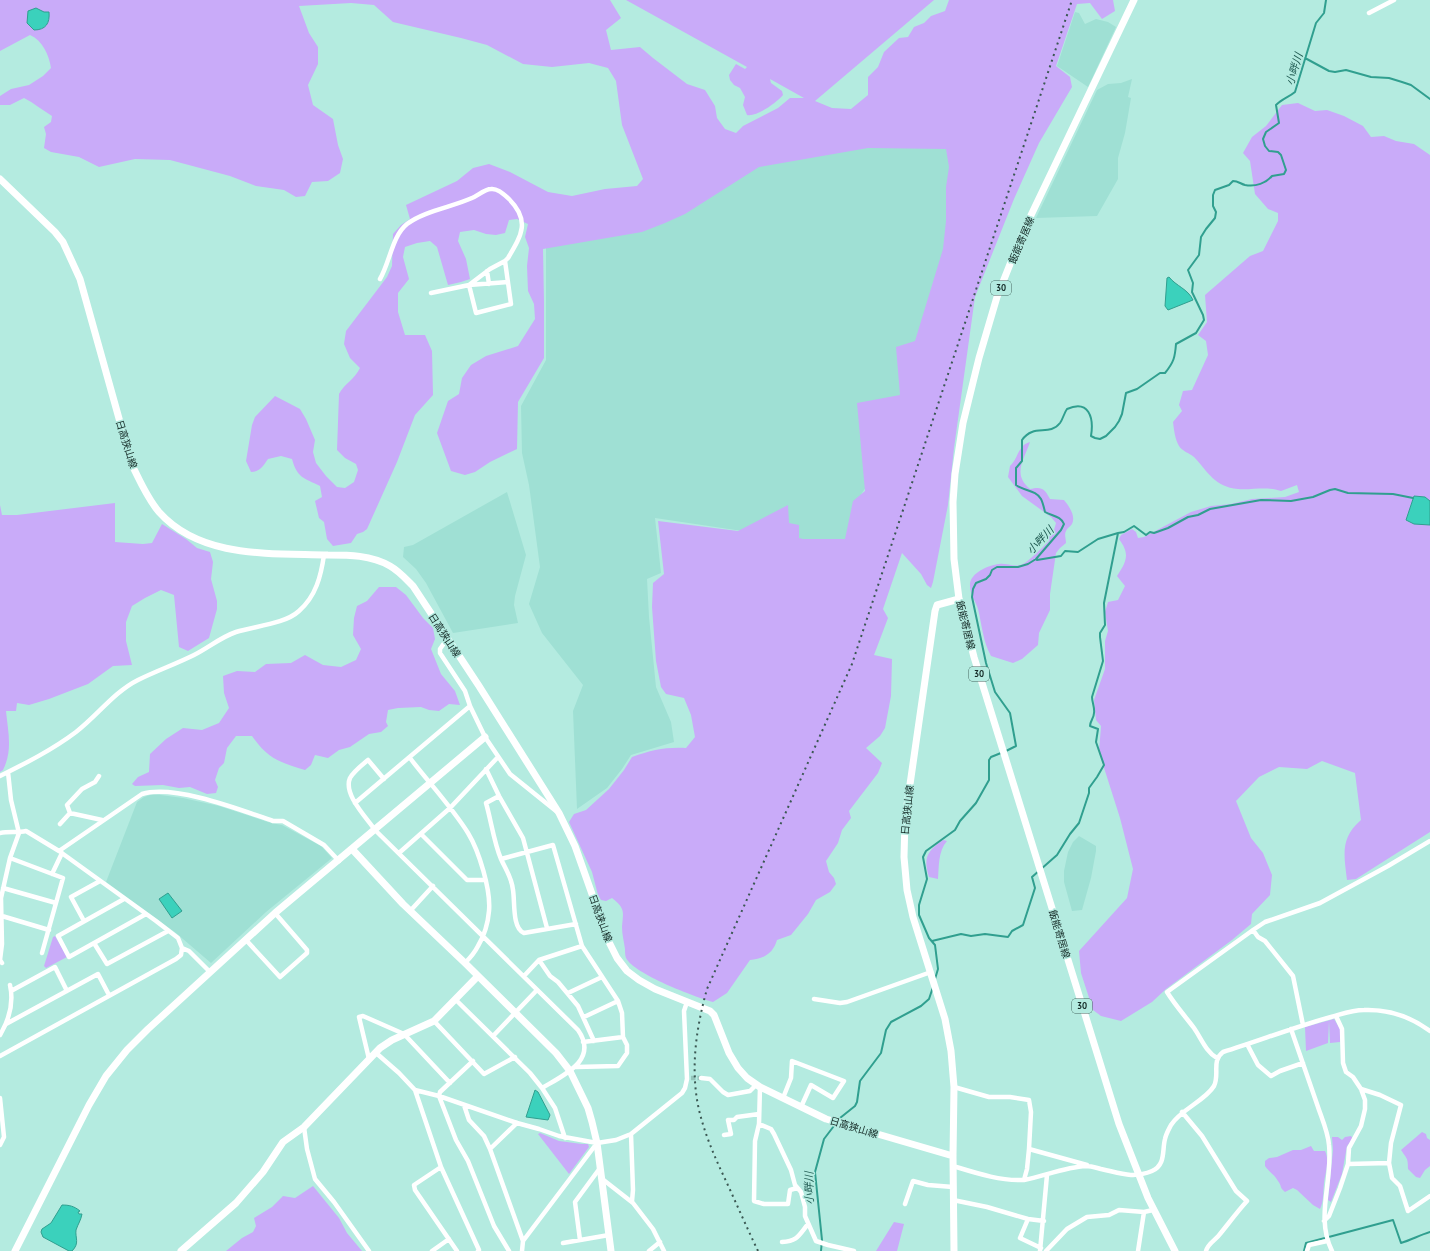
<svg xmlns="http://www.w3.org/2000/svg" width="1430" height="1251" font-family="'PT Sans','Noto Sans JP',sans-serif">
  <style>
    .built { fill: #9fe0d4 }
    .green { fill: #c9abf9 }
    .water { fill: #3bd1bc; stroke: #309f8f }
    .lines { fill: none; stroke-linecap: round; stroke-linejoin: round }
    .stream { stroke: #309f8f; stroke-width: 2 }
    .street-tunnel { stroke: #94c5bb; stroke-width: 4.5; stroke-dasharray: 4.5 2; stroke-linecap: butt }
    .street { stroke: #fff; stroke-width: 4.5 }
    .secondary { stroke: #fff; stroke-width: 7 }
    .primary { stroke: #fff; stroke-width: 7 }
    .rail { stroke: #3a5752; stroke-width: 2; stroke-dasharray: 2 4; stroke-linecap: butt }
    .labels { text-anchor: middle; stroke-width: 3; stroke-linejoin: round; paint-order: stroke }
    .shield { fill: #b4ebe0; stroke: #45655e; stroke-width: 1 }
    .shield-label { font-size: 9px; font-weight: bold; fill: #152b27 }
    .street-label { font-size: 10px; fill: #152b27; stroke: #b4ebe0 }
    .water-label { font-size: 11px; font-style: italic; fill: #1e5950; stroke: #b4ebe0 }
  </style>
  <rect width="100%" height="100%" fill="#b4ebe0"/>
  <path class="built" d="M1075,12L1079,13L1085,24L1096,19L1108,22L1116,27L1088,87L1057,66Z
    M1132,79L1128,97L1131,98L1125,133L1118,158V179L1097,216L1036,218L1097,90L1108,84L1121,83Z
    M868,141L952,146L959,222L906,398L866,487L855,504L846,543L803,540L655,518L661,573L647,579L649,617L656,687L671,722L674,742L631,755L622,769L607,788L577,809L573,711L583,685L542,633L529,604L540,567L529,485L522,453L521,406L546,360V242L756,163Z
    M507,492L526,555L515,596L514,605L518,623L453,633L426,583L416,569L403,557L404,547L413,545Z
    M153,794L183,798L219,806L271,823L282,825L321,846L332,858L266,912L211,963L176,933L106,882L137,802L144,797Z
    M1079,836L1096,846V851L1091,878L1082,910L1072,911L1064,882V871L1068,852L1073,842Z"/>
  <path class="green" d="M0,0H610L621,18L606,30L611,50L640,47L653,58L687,84L705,90L715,106L717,118L725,129L736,133L743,126L778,108L790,98H804L770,79L771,83L782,91L783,95C776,103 757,117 747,115L743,105L745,97L740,88L734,85L730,80L729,75L736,64L745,69L747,67L626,0H934L815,101L832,108L851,109L868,95V77L878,67L884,52L899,38L908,37L914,27L924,23L931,16L945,11L949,0H1113L1115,11L1102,19L1090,3L1077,4L1056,66L1070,77L1072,87L1039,143L1014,199L975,297L954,448L948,505L933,582L931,588L927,585L921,574L902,553L883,609L888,618L874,655L892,659L891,696L885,728L880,736L866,748L882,763L878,773L849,811L851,818L842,830L838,843L826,861L829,872L834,878L836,884L830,892L816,900L808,914L791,935L777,940C773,954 763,959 750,960L727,993L713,1002C695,997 634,974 626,958C625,956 625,951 625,949C624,942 622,934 622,927C623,912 626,909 612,898L606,901L601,900L598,895L592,872L569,822L574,814L586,810L609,789L624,770L632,757C652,750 665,747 686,748L695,737L691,715L684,698L666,694L661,687L656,661L652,607L653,583L664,574L658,521L738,531L788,505L789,523L799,525V538L803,539H845L853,501L865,491L857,403L900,395L896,347L915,341L943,249L946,221V187L949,167L946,149L868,148L759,167L685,214L665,223L642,232L543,249L544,302V358L518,402L517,449L490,462L475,472L465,475L451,471L437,433L448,401L459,394L462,378L471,365L486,356L518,346L535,319L534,304L528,291L527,266L529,248L525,237L528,224L517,219L509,220L505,233L496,235L486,234L474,230L460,232L458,241L466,259L470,279L461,282L448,285L437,247L430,241L417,243L405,247L403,257L409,279L398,293V312L405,335H425L432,351L433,395L415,415L397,462L367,529L363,532L357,534L351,543L333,546L327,539L324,522L319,518L315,501L322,497L320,486C304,478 297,478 292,459L281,456L268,459C263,466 260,472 251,472L246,461L252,425L255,417L275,396L300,409L306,419L315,440L313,452L316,463L326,476L337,487L345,488L354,482L358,470L356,464L345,458L337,450L339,394C344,384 355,379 360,368L350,358L344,344L346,331L387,277L392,266L393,234L401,225L410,219L406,205L457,181L473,168L489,164L510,172L548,192L572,196L605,189L637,186L643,179L622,125L616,81L608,68L589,63L552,67L523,64L487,45L461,38L393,22L374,5L351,3L299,6L309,33L318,47V64L308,85L313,105L333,119L338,145L343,159L340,173L328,181L312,182L305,196L296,197L284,190L256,186L230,176L170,160L135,159L99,167L79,157L51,152L44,148L46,134L44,127L51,122L52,116C42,110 34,103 24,98L10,105H0V96L11,89L29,85L43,76L51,68C49,55 43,41 30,35L0,51Z
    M1298,103L1315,111L1327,110L1344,116L1363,126L1371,137L1384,136L1396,141L1414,144L1430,155V832L1356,879L1347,880C1344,855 1340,838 1361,820L1355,773L1322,761L1307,769L1279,767L1259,777L1236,801L1251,838L1263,853L1272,875L1270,895L1252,914L1251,924L1232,940L1166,989L1152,1002L1121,1021L1101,1016L1093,1010L1081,973L1079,951L1127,898L1133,869L1120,818L1099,752L1101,726L1096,720L1094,700L1105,669V641L1108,631L1105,612L1108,602L1118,600L1125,586L1117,576C1127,561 1130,554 1119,539L1121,535L1132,529L1136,532L1138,538L1144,537L1191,512L1211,506L1231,504L1252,499L1285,497L1299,492L1297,485L1281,491C1267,486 1253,490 1238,489C1215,487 1208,472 1194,457C1189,453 1182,451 1179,446C1175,439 1174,430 1173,422L1182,411L1179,405L1183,391L1192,390L1208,355L1206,341L1198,335L1207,322L1205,295L1250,256L1263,251L1278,221V213L1268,209L1255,194L1250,161L1243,153L1252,137L1266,126L1282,105Z
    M1030,442C1024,460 1012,474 1030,489C1042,486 1045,489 1050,499L1064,500C1069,506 1076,516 1072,524C1070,527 1067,528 1066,531C1064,534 1066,539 1066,543L1060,548L1056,553L1050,594V610L1039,633L1038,645L1022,659L1013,663L991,656C983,642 982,625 978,609C976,602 970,594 970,586C969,573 989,565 999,564C1007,563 1015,568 1023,564C1029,561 1043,547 1049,541L1048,537L1054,530L1056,523L1051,517L1022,496L1008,477L1010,466C1018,459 1018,445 1030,442Z
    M115,503V542L143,544L152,543L162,524L186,539L197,548L210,552L213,562L211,579L217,601V609L209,638L188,651L179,647L174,595L161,590L145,598L132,606L126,622V641L132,665L113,666L88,684L49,699L29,705L17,703L16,711H6C8,732 13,750 3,770L0,772V505L2,515H17Z
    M379,587H396L406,595L423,618L433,628L435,639L431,649L441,674L455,691L460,705L449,704L439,711L429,710L421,707L398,708L388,710L386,722L388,726L381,732L369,734L350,747L339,750L328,758L315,755L311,765L305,770C279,762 268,759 252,736H236L227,748L224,763L219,768L215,780L218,787L216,793L207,794L190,787L179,788L163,785L135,786L132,784L138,777L149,772L150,754L166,739L183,728L202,730L219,723L229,708L224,693L223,676L237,671L255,672L266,664L291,663L305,655L323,665L341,667L356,660L361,649L353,635L354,618L357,606L367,601Z
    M943,840L947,841C938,851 939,867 938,879L929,877C923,858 927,851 943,840Z
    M55,936L67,957L46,968L44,966L53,937Z
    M1334,1019L1340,1029V1042L1330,1043L1329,1021L1328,1043L1306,1051L1305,1027Z
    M1422,1132L1426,1134L1427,1138L1430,1140V1166L1425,1170L1420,1178L1416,1177L1408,1169C1408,1158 1407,1159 1401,1150Z
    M540,1133L559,1141L582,1144H588L589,1147L569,1174L538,1134Z
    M1351,1136L1353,1139L1347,1146L1342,1174L1331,1202L1328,1200L1333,1150L1332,1137H1338L1342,1140L1345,1137Z
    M1311,1146L1314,1151H1325C1330,1161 1325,1173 1324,1183C1323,1192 1324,1201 1320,1209L1313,1205L1297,1190L1293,1188L1285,1192C1279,1187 1282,1186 1278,1181C1275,1175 1269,1172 1265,1166V1161L1269,1158L1277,1157L1293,1150H1301Z
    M313,1186L339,1218L347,1233L362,1251H226L242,1238L253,1232L256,1226L254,1218L272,1207L283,1196L295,1198Z
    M894,1222L904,1224L897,1251H876Z"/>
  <path class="water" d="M36,8L44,12H49C50,23 46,30 34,30L27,23L28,11Z
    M1169,277C1176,286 1188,289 1193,300L1168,310L1165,306L1167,278Z
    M1414,496L1425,497L1430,501V525L1414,524L1406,520Z
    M168,893L182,911L172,918L159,899Z
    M535,1090L538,1092L550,1115L548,1120L526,1117Z
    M62,1205C69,1205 74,1206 80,1211L78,1212L79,1214H82C81,1220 78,1224 76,1230C75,1238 80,1243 72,1251H69L43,1237L41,1232L42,1229L51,1223Z"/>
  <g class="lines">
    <path class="stream" d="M1305,58L1329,71L1335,72L1346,70L1371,77L1389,78L1402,82L1411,85L1430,99
      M1036,559L1037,560L1061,556L1065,551L1078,552L1098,539L1118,533
      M1006,751L1016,746L1010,713L995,692L986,663L972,597L973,589L976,583L986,579L990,575L992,570L997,567H1018L1028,564L1036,559L1061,530L1064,524C1061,516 1052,516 1045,512C1044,508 1043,503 1041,499C1036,490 1024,491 1016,485V468L1022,461V440C1034,423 1049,437 1060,423C1063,419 1064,413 1067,409C1089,399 1094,418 1091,436L1095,438L1100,439L1106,436L1115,427L1119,421L1122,414L1126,393L1137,389L1160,373H1165C1174,362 1175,357 1176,344L1196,333L1204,320L1203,315L1192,292L1193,283L1188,270L1199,255L1201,237L1206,229L1215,218L1216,212L1213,206V195L1215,190L1229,185L1233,181C1238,181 1241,184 1245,185C1256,187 1266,183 1272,176L1284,174L1286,170L1281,155L1278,152L1269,151L1265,146L1263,139L1266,132L1279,123L1276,105C1282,99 1289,97 1295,92L1316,23L1324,13L1326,0
      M932,941L961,934L971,936L985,934L1008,937L1012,931L1023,925L1035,888L1032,877L1057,855L1070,834L1079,823L1089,793V788L1097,777L1104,765L1096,742L1098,729L1090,726C1090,721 1094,718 1094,713C1095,708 1092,702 1092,697L1103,661L1100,637V633L1105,625L1104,603L1118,533L1124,532L1134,526L1146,535L1150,532L1154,533L1168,528L1188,517L1198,515L1210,509L1261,500L1291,501L1313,497L1330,490L1335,489L1348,493L1393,494L1413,498
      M935,979L938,969L935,945L929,938L919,915V905L927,879L923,857L926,851L955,830L960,821L976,803L989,780V760L991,757L1001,753
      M821,1251L822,1240L815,1172L824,1139L840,1118L855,1106L857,1102L860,1081L881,1053L886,1030L891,1022L921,1006L929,999L933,987
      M1304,1251L1306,1243L1393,1220L1401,1243C1411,1240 1420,1235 1430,1232"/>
    <path class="street-tunnel" d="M691,1078H701"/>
    <path class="street" d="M1369,13L1394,0
      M505,261L511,304L476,313L469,285L508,282
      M487,271L489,284
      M380,279C390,262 392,236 407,224C424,211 452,207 472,198C477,196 485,189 491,189C497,188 505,195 509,199C531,221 521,236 508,258L505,261L490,269L469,285L431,293
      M447,639L440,649V653L465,691L470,706L485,737L510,774L556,811
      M410,758C429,783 451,806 468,833C479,851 491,890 489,911C488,923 484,936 478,946C475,952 470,958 465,963
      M486,769L499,796L523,838L547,928
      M0,776C26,763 52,750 76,732C97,716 114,692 138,680C156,671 176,664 194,655C208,648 221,637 236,632C255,626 285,624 299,611C316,596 321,576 324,555
      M384,779L368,760C362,765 354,771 350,778C343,794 366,817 375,830L578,1030C599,1060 564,1075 542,1088
      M499,796L486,803C491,820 494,843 501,859C506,870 512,878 513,890C515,901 512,929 524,933L576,924
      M355,803L470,706
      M70,813L67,805L82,789L95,782L99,776
      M60,824L70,813L102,820
      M0,833C9,831 17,833 26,831L59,851L156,921L178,938L182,948L181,955L176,959L0,1056
      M421,834L467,880H485
      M59,851L142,794C174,784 241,810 273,821H283L324,845L339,861
      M399,853L450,808L498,757
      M10,858L63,878L42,953
      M501,859L553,845L582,946L618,1001L622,1013L623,1037L627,1045V1053L618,1066L576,1067
      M52,874L62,853
      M3,888L56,903
      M124,899L58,936L69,957L146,914
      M411,910L433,886
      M2,916L49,930
      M84,921L71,897L100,881
      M1253,930L1258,937L1265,941L1293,976L1303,1025
      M246,940L280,977L307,953V950L275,913
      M94,943L107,964L168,931
      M182,948L189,951L210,972
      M539,960L550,976L558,982L578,1006L594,1041
      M2,963L0,960L2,944L1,898L10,858L19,833L11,800L8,772
      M524,976L539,960L582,946
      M11,991L55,967L67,991
      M568,993L602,977
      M814,999L840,1003L847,1002L931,972
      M456,1000L530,1073L542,1088L555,1108L565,1138
      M584,1017L618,1001
      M434,1021L484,1074L515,1057
      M6,1024L98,974L109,995
      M1291,1029C1300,1055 1309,1081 1318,1107C1322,1119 1328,1132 1329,1145C1333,1181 1315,1217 1332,1251
      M0,1035C9,1020 14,1003 10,985
      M494,1035L537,990
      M583,1042L623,1037
      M1247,1044L1258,1065L1271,1076L1280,1071L1303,1063
      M375,1052L399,1073L415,1090L439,1096L517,1123L539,1129L559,1136L597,1143L616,1140L631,1134L682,1093L685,1088L687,1079L684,1011L687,1002
      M1217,1058C1206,1052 1201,1038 1194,1028C1185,1016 1175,1005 1167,992L1253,930L1265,922L1320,903L1388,866L1430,841
      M369,1059L359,1017L363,1016L404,1034L450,1083
      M473,1061L440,1092L439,1096L456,1140L468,1161L494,1226L509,1251
      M701,1078L710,1079L723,1092L728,1095L750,1091L756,1085
      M760,1087L759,1124L771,1129L774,1134L791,1170L795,1185L801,1192L805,1207V1216L816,1241L828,1245L854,1251
      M954,1087L989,1097H1010L1029,1100L1031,1112L1029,1149L1087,1165
      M1361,1089L1380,1095L1401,1105L1391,1143L1389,1163L1392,1178L1400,1186L1408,1211L1430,1196
      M415,1090L441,1167L479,1250L478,1251
      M0,1098L4,1137L0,1145
      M783,1098L791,1078L792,1061L844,1081L833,1098L811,1085L801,1107
      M464,1105L469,1120L484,1136L490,1149L523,1241
      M1182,1112L1202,1136L1236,1191L1247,1201C1237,1212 1229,1223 1220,1234C1216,1240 1208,1243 1206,1251
      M759,1124L755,1141L754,1201L764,1204H788L790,1190L797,1188
      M304,1127L307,1149L315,1179L334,1202L369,1251
      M631,1134L633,1190L632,1201
      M724,1135L731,1134L728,1120H734L737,1117L759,1114
      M490,1149L517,1123
      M1348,1164L1389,1163
      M953,1166C976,1173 1000,1181 1024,1180C1044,1176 1066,1167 1086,1166C1091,1166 1097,1168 1101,1169C1120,1173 1133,1179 1152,1171C1166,1165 1162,1150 1165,1139C1166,1134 1169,1129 1171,1125C1181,1109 1205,1101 1214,1086C1220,1074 1211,1061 1223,1052C1259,1041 1294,1027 1331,1017C1342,1014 1352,1010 1364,1010C1388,1009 1411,1017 1430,1031
      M441,1167L414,1185L415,1190L457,1251
      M601,1178L633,1203L653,1229L664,1251
      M1024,1180L1027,1169L1029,1149
      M953,1200L987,1207L1028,1219L1044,1221
      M905,1204L913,1181L928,1185L953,1187
      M1028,1219L1020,1238L1041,1248
      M1324,1221L1329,1216L1340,1188L1348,1164L1349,1148L1361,1126L1365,1109V1100L1361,1089L1353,1077L1346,1072L1343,1063L1342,1029L1336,1016
      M580,1240L575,1202L600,1168
      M782,1242C798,1241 799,1235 808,1224
      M563,1243L609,1235
      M432,1251L449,1239
      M522,1251L523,1241L597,1143
      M649,1251L660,1242
      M1040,1251L1047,1175
      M1046,1251L1067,1229L1087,1217L1109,1215L1119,1210L1144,1212L1153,1210
      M1138,1251L1144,1212
      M1307,1251L1309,1245L1327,1241"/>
    <path class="secondary" d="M0,179L55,232L63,242L80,279L132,465C140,481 147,498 159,512C201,559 271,553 328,555C349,555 371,555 390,566C399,571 406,579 413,586L479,686L559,813L575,846L609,942L617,958L627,971L639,980L655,989L710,1011L714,1015L729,1053L738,1068L747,1078L760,1087L826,1119L953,1156
      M352,849L403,904L465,963L556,1053L570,1071L588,1108L592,1122L597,1143L611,1251
      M15,1251L89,1105L106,1076L127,1050L148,1029L275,913L485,737
      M181,1251L236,1203L263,1172L283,1142L304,1127L380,1048L392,1040L434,1021L478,976
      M954,1251L953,1156L954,1087L951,1051L945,1019L913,917L907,890L904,857L905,819L935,611L937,605L959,599"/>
    <path class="primary" d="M1134,0L1022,234L997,297L979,358L963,423L955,474L953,502L954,559L959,599L974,657L1119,1124L1148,1198L1175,1251"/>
    <path class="rail" d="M758,1251C747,1228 737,1205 726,1181C715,1158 705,1135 699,1110C690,1070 696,1028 707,989L852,664L1072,0"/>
  </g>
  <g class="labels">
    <g class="shield">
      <rect x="991" y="281" width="20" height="14" rx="3"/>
      <rect x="969" y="667" width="20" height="14" rx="3"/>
      <rect x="1072" y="999" width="20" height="14" rx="3"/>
    </g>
    <g class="shield-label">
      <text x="1001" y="291">30</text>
      <text x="979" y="677">30</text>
      <text x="1082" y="1009">30</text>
    </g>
    <g class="street-label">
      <text transform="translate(1021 240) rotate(-67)" y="4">飯能寄居線</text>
      <text transform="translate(127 444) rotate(73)" y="4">日高狭山線</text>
      <text transform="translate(966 625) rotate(76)" y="4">飯能寄居線</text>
      <text transform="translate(445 635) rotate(57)" y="4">日高狭山線</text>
      <text transform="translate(907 810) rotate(-84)" y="4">日高狭山線</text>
      <text transform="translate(601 918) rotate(70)" y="4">日高狭山線</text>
      <text transform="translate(1060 934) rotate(73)" y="4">飯能寄居線</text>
      <text transform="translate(854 1127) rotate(17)" y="4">日高狭山線</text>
    </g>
    <g class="water-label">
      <text transform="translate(1294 69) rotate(-73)" y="4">小畔川</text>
      <text transform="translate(1040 540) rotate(-46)" y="4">小畔川</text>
      <text transform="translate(809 1188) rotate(-91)" y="4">小畔川</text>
    </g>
  </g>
</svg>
